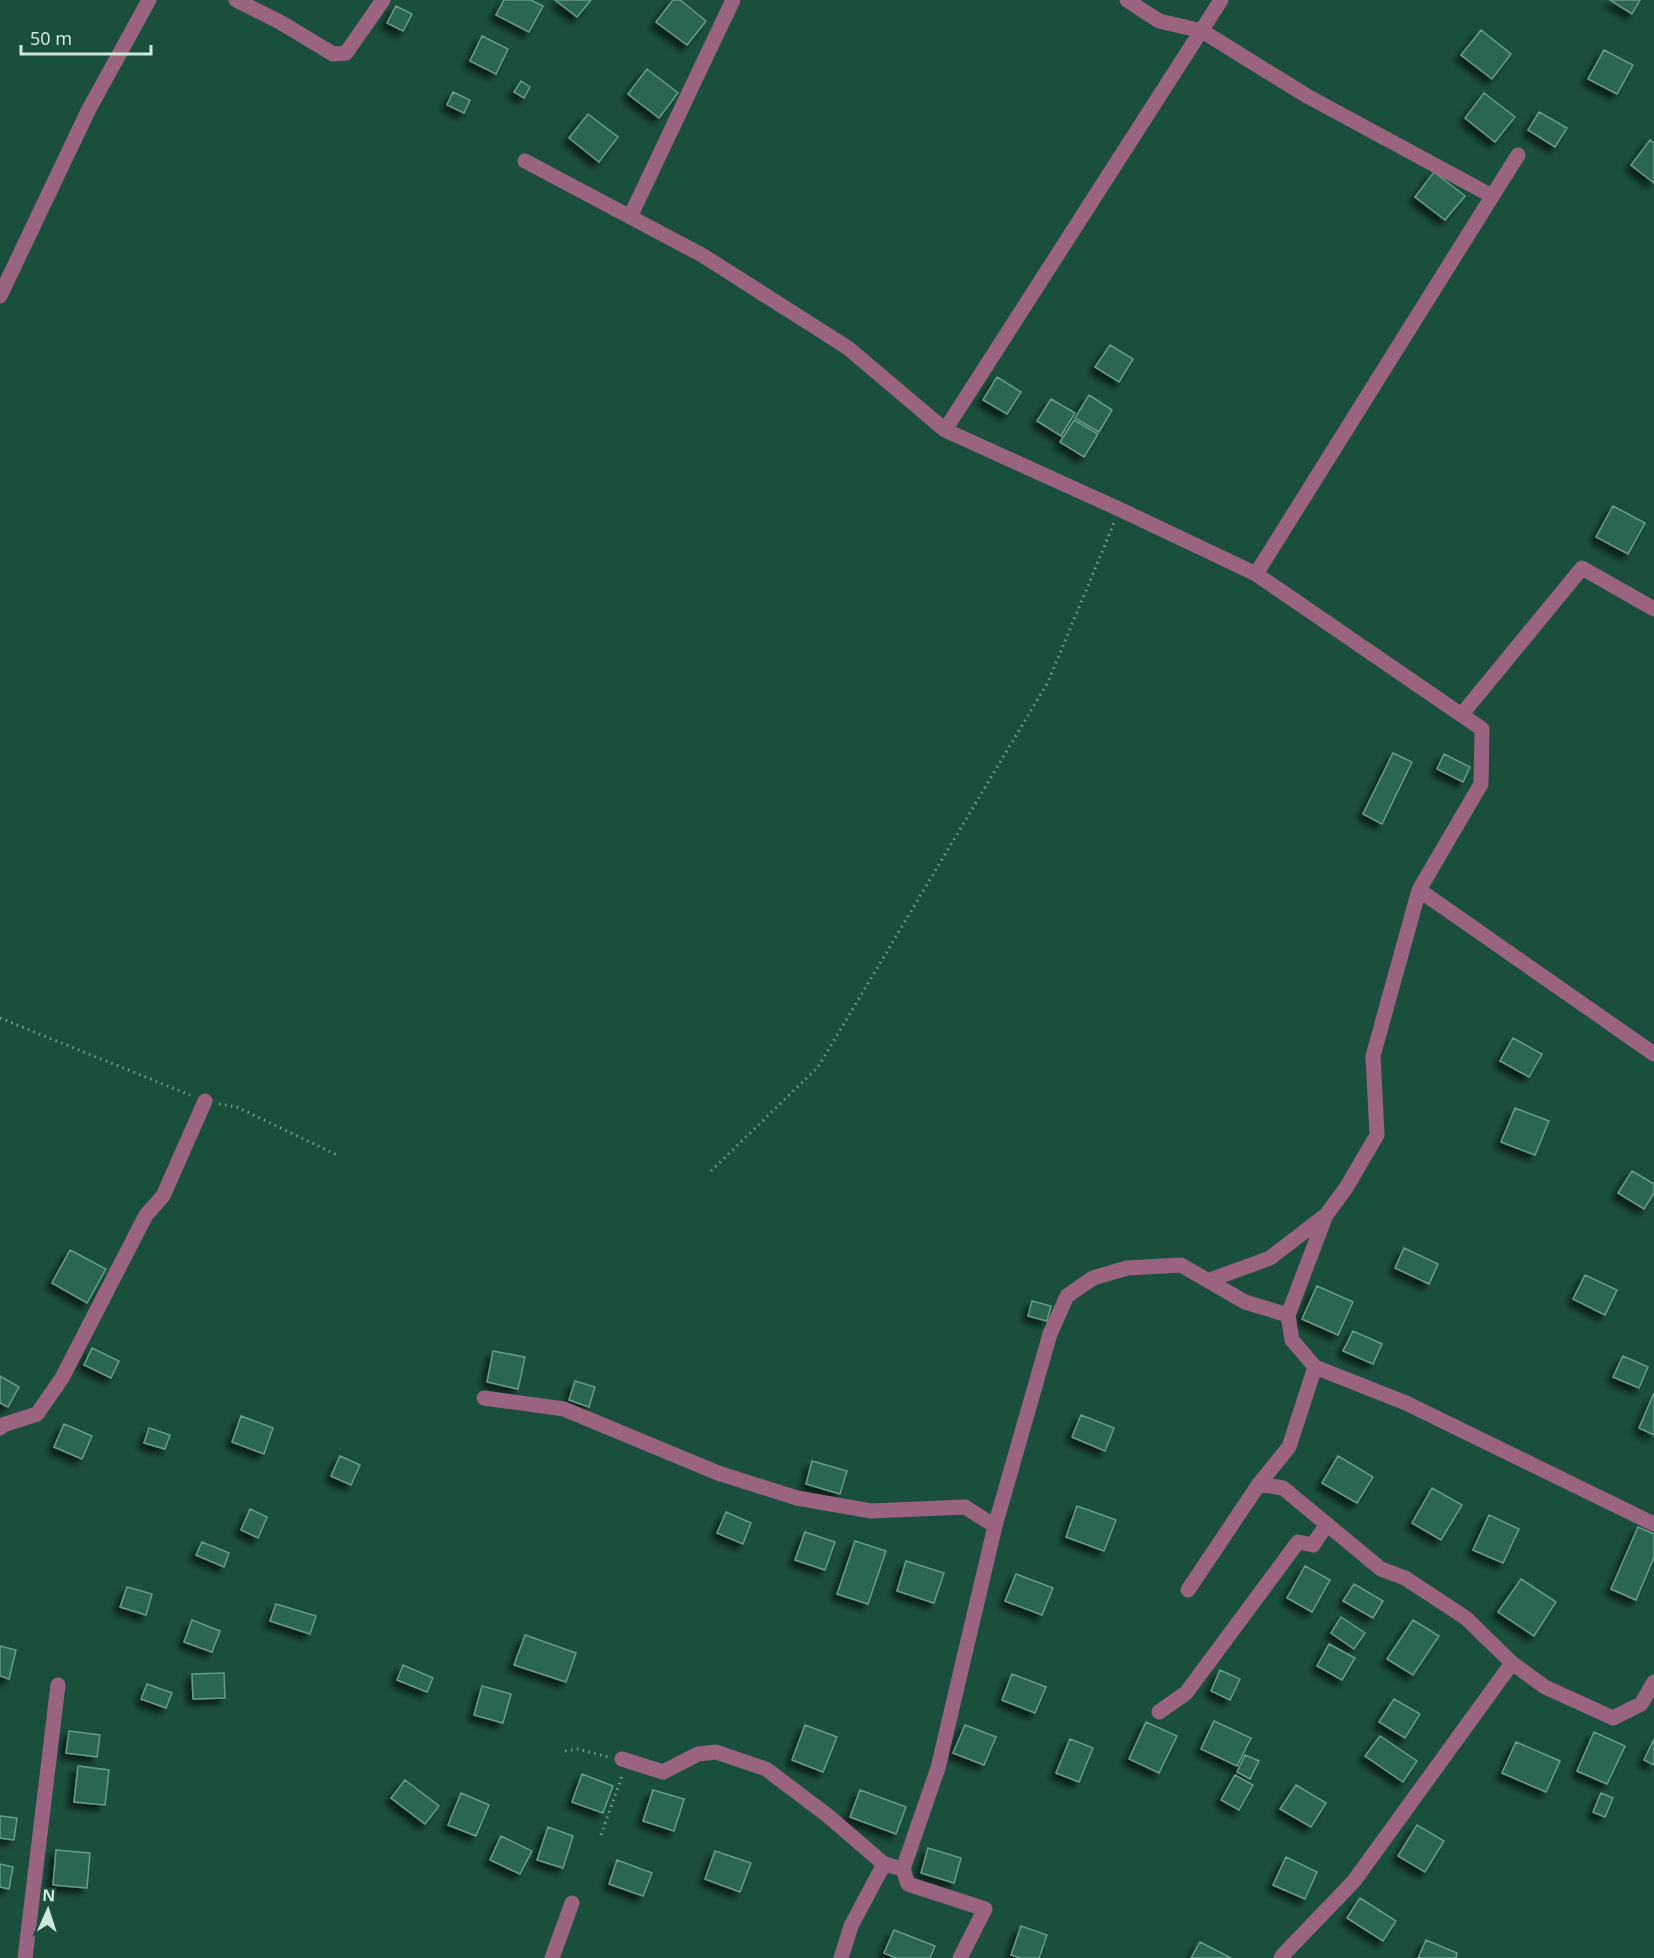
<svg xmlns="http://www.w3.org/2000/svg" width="1654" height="1958" font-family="'Noto Sans',sans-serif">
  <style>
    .building { fill: #296651; stroke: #679b86; stroke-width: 1.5; filter: url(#shadow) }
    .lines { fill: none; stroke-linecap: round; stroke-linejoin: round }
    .path { stroke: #739a8c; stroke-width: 3; stroke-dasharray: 1.5 4.5; stroke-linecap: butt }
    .street { stroke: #9a6380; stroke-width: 15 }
  </style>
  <defs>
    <filter id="shadow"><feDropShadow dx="-5.5" dy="5.5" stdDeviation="3" flood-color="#0009"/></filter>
  </defs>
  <rect width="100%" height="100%" fill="#1b4f3d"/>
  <path class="building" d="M504,0H531L543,6L529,32L496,15Z
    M555,0H591L577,17Z
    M673,0H680L706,21L687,45L656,22Z
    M1610,0H1640L1632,14Z
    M396,6L412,14L403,31L387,23Z
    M1481,30L1511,54L1492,79L1461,55Z
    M482,36L508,49L496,74L470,61Z
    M1604,50L1633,65L1617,94L1588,79Z
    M647,69L678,93L659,118L628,94Z
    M521,81L530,87L524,98L514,92Z
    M453,92L470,100L464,113L447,105Z
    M1484,93L1515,117L1495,142L1465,118Z
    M1539,112L1567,128L1555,147L1528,130Z
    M588,114L618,137L599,162L569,138Z
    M1650,140L1654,143V183L1631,165Z
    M1434,172L1465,196L1445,220L1415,197Z
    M1110,345L1133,359L1119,382L1095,367Z
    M997,377L1021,392L1007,414L983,400Z
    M1089,395L1112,410L1099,432L1075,418Z
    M1051,399L1075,413L1061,436L1037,421Z
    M1074,420L1098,434L1084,457L1060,442Z
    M1613,506L1645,523L1628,554L1596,537Z
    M1393,753L1412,762L1382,824L1363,814Z
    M1444,754L1470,767L1463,782L1437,769Z
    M1513,1038L1542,1054L1529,1077L1500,1061Z
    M1515,1108L1549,1121L1535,1155L1501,1142Z
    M1632,1171L1654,1184V1193L1644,1209L1618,1193Z
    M1404,1248L1438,1264L1429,1284L1395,1268Z
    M70,1250L106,1269L87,1303L52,1283Z
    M1585,1275L1617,1290L1605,1315L1573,1299Z
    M1317,1286L1353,1302L1338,1335L1302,1319Z
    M1032,1301L1051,1306L1047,1321L1028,1316Z
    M1353,1331L1382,1344L1373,1364L1343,1351Z
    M92,1348L119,1361L111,1378L84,1365Z
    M493,1351L525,1357L518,1389L487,1382Z
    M1623,1356L1648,1367L1639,1388L1613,1377Z
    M0,1376L19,1387L8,1407L0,1403Z
    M575,1381L595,1387L589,1407L569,1400Z
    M1654,1393V1435L1639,1428Z
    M1081,1415L1114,1428L1105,1451L1072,1437Z
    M241,1416L273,1428L264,1454L232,1442Z
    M64,1424L92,1436L82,1459L54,1447Z
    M149,1428L170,1435L165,1449L144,1443Z
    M340,1456L360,1465L351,1485L331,1476Z
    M1338,1456L1373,1477L1357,1503L1322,1483Z
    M812,1461L847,1471L840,1494L806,1484Z
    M1432,1488L1462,1505L1441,1540L1412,1523Z
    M1077,1506L1116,1520L1104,1551L1066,1537Z
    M250,1509L267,1517L258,1538L241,1530Z
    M726,1512L751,1523L743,1544L717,1533Z
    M1489,1515L1519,1529L1503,1563L1473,1550Z
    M1638,1527L1654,1534V1557L1636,1600L1611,1589Z
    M805,1532L835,1542L825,1570L795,1560Z
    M855,1541L886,1551L868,1604L837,1594Z
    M202,1542L229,1553L224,1567L196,1555Z
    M906,1561L944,1573L934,1603L897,1591Z
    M1305,1566L1330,1580L1312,1612L1287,1598Z
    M1016,1574L1053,1588L1042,1615L1005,1601Z
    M1521,1579L1556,1602L1534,1636L1498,1612Z
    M1354,1584L1383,1601L1373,1618L1343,1601Z
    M127,1587L152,1594L146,1615L120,1607Z
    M276,1604L316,1616L310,1634L270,1621Z
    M1341,1617L1365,1633L1354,1649L1331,1633Z
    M192,1620L220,1631L212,1652L184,1642Z
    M1413,1620L1439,1636L1413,1675L1387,1659Z
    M525,1635L576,1653L566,1682L514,1665Z
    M1329,1644L1355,1658L1342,1680L1317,1666Z
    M0,1646L16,1650L9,1679L0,1676Z
    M403,1665L433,1678L427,1692L397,1680Z
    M1220,1670L1240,1679L1230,1700L1211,1691Z
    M224,1673L225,1698L193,1699L192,1674Z
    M1012,1674L1046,1687L1035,1713L1002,1700Z
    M147,1684L172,1693L166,1708L141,1699Z
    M482,1686L511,1694L503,1723L474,1715Z
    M1394,1699L1420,1714L1405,1738L1379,1722Z
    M1214,1721L1251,1738L1237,1766L1201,1749Z
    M1146,1722L1177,1736L1159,1773L1129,1759Z
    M805,1725L837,1737L823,1772L792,1760Z
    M965,1725L996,1737L984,1765L953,1753Z
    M69,1731L100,1735L97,1757L66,1753Z
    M1594,1732L1625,1746L1607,1784L1577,1771Z
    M1380,1736L1417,1761L1403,1782L1365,1756Z
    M1070,1739L1093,1748L1079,1782L1056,1773Z
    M1654,1739V1765L1644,1760Z
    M1516,1742L1560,1761L1546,1792L1502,1773Z
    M1245,1755L1259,1761L1250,1779L1237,1772Z
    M78,1766L109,1770L105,1805L74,1802Z
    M582,1774L613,1786L603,1813L572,1802Z
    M1235,1775L1253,1785L1239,1810L1221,1800Z
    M405,1780L439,1806L425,1824L391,1798Z
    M1296,1785L1326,1803L1311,1827L1280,1809Z
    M653,1790L684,1799L674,1831L643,1821Z
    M860,1790L906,1807L896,1834L850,1817Z
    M461,1793L489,1805L476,1836L448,1825Z
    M1601,1793L1613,1798L1605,1817L1593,1812Z
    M0,1816L17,1818L14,1840L0,1838Z
    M1417,1825L1444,1841L1425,1872L1398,1856Z
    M548,1827L573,1836L563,1868L537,1860Z
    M501,1836L532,1851L520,1874L490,1860Z
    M928,1848L961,1858L954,1883L921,1873Z
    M56,1850L90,1853L87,1888L53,1885Z
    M715,1851L751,1863L740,1892L705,1879Z
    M1286,1857L1317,1872L1305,1899L1273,1885Z
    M617,1860L652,1873L643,1896L609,1884Z
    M0,1864L13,1867L9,1889L0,1887Z
    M1360,1898L1396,1921L1383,1941L1347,1918Z
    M1021,1926L1047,1935L1039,1958H1021L1011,1955Z
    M894,1930L935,1946L930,1958H896L884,1953Z
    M1426,1940L1457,1953L1456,1958H1418Z
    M1200,1942L1231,1958H1191Z"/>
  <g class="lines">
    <path class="path" d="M0,1018L190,1095
      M219,1104L237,1107L339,1156
      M711,1171L818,1067L1048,682L1114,523
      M565,1751L578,1749L608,1757
      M601,1835L622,1776"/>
    <path class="street" d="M236,0L280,22L333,54L346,53L383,0
      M1127,0L1159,21L1202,31L1307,96L1492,196
      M525,161L702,255L848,348L945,430L1119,509L1256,574L1482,729L1481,784L1419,890
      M630,217L733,0
      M0,296L88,111L149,0
      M945,430L1221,0
      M1256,574L1518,155
      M1462,714L1582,568L1654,609
      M1210,1280L1270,1258L1326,1215
      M1315,1367L1406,1403L1654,1524
      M484,1398L564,1409L718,1473L797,1498L871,1511L965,1507L995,1526L1050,1334L1067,1296L1093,1278L1127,1268L1181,1265L1245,1302L1288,1315L1326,1215L1346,1188L1377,1135L1373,1056L1419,890L1654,1054
      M0,1428L3,1425L37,1414L62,1378L146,1215L163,1196L205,1101
      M1259,1484L1289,1447L1315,1367L1292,1340L1288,1315
      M1188,1590L1259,1484L1283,1488L1381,1569L1405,1578L1466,1618L1512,1663L1354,1881L1283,1955L1281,1958
      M1512,1663L1545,1687L1613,1718L1641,1704L1654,1682
      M1159,1712L1186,1693L1298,1542L1313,1545L1327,1524
      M622,1759L663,1772L698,1754L716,1752L766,1769L827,1815L884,1864
      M903,1869L908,1884L985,1909L960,1958
      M25,1958L58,1685
      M552,1958L572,1903
      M841,1958L851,1926L884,1864L903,1869L938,1768L995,1526"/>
  </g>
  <g transform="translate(48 1910) rotate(3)" stroke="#1b4f3d" stroke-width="4.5" paint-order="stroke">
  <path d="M0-4.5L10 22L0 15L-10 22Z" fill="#cde7dc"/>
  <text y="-9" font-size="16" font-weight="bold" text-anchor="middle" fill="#cde7dc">N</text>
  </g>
  <path d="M21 45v9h130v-9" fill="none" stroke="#cde7dc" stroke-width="3"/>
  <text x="30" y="45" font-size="18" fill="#cde7dc" stroke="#1b4f3d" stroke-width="4.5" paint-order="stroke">50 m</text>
</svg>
